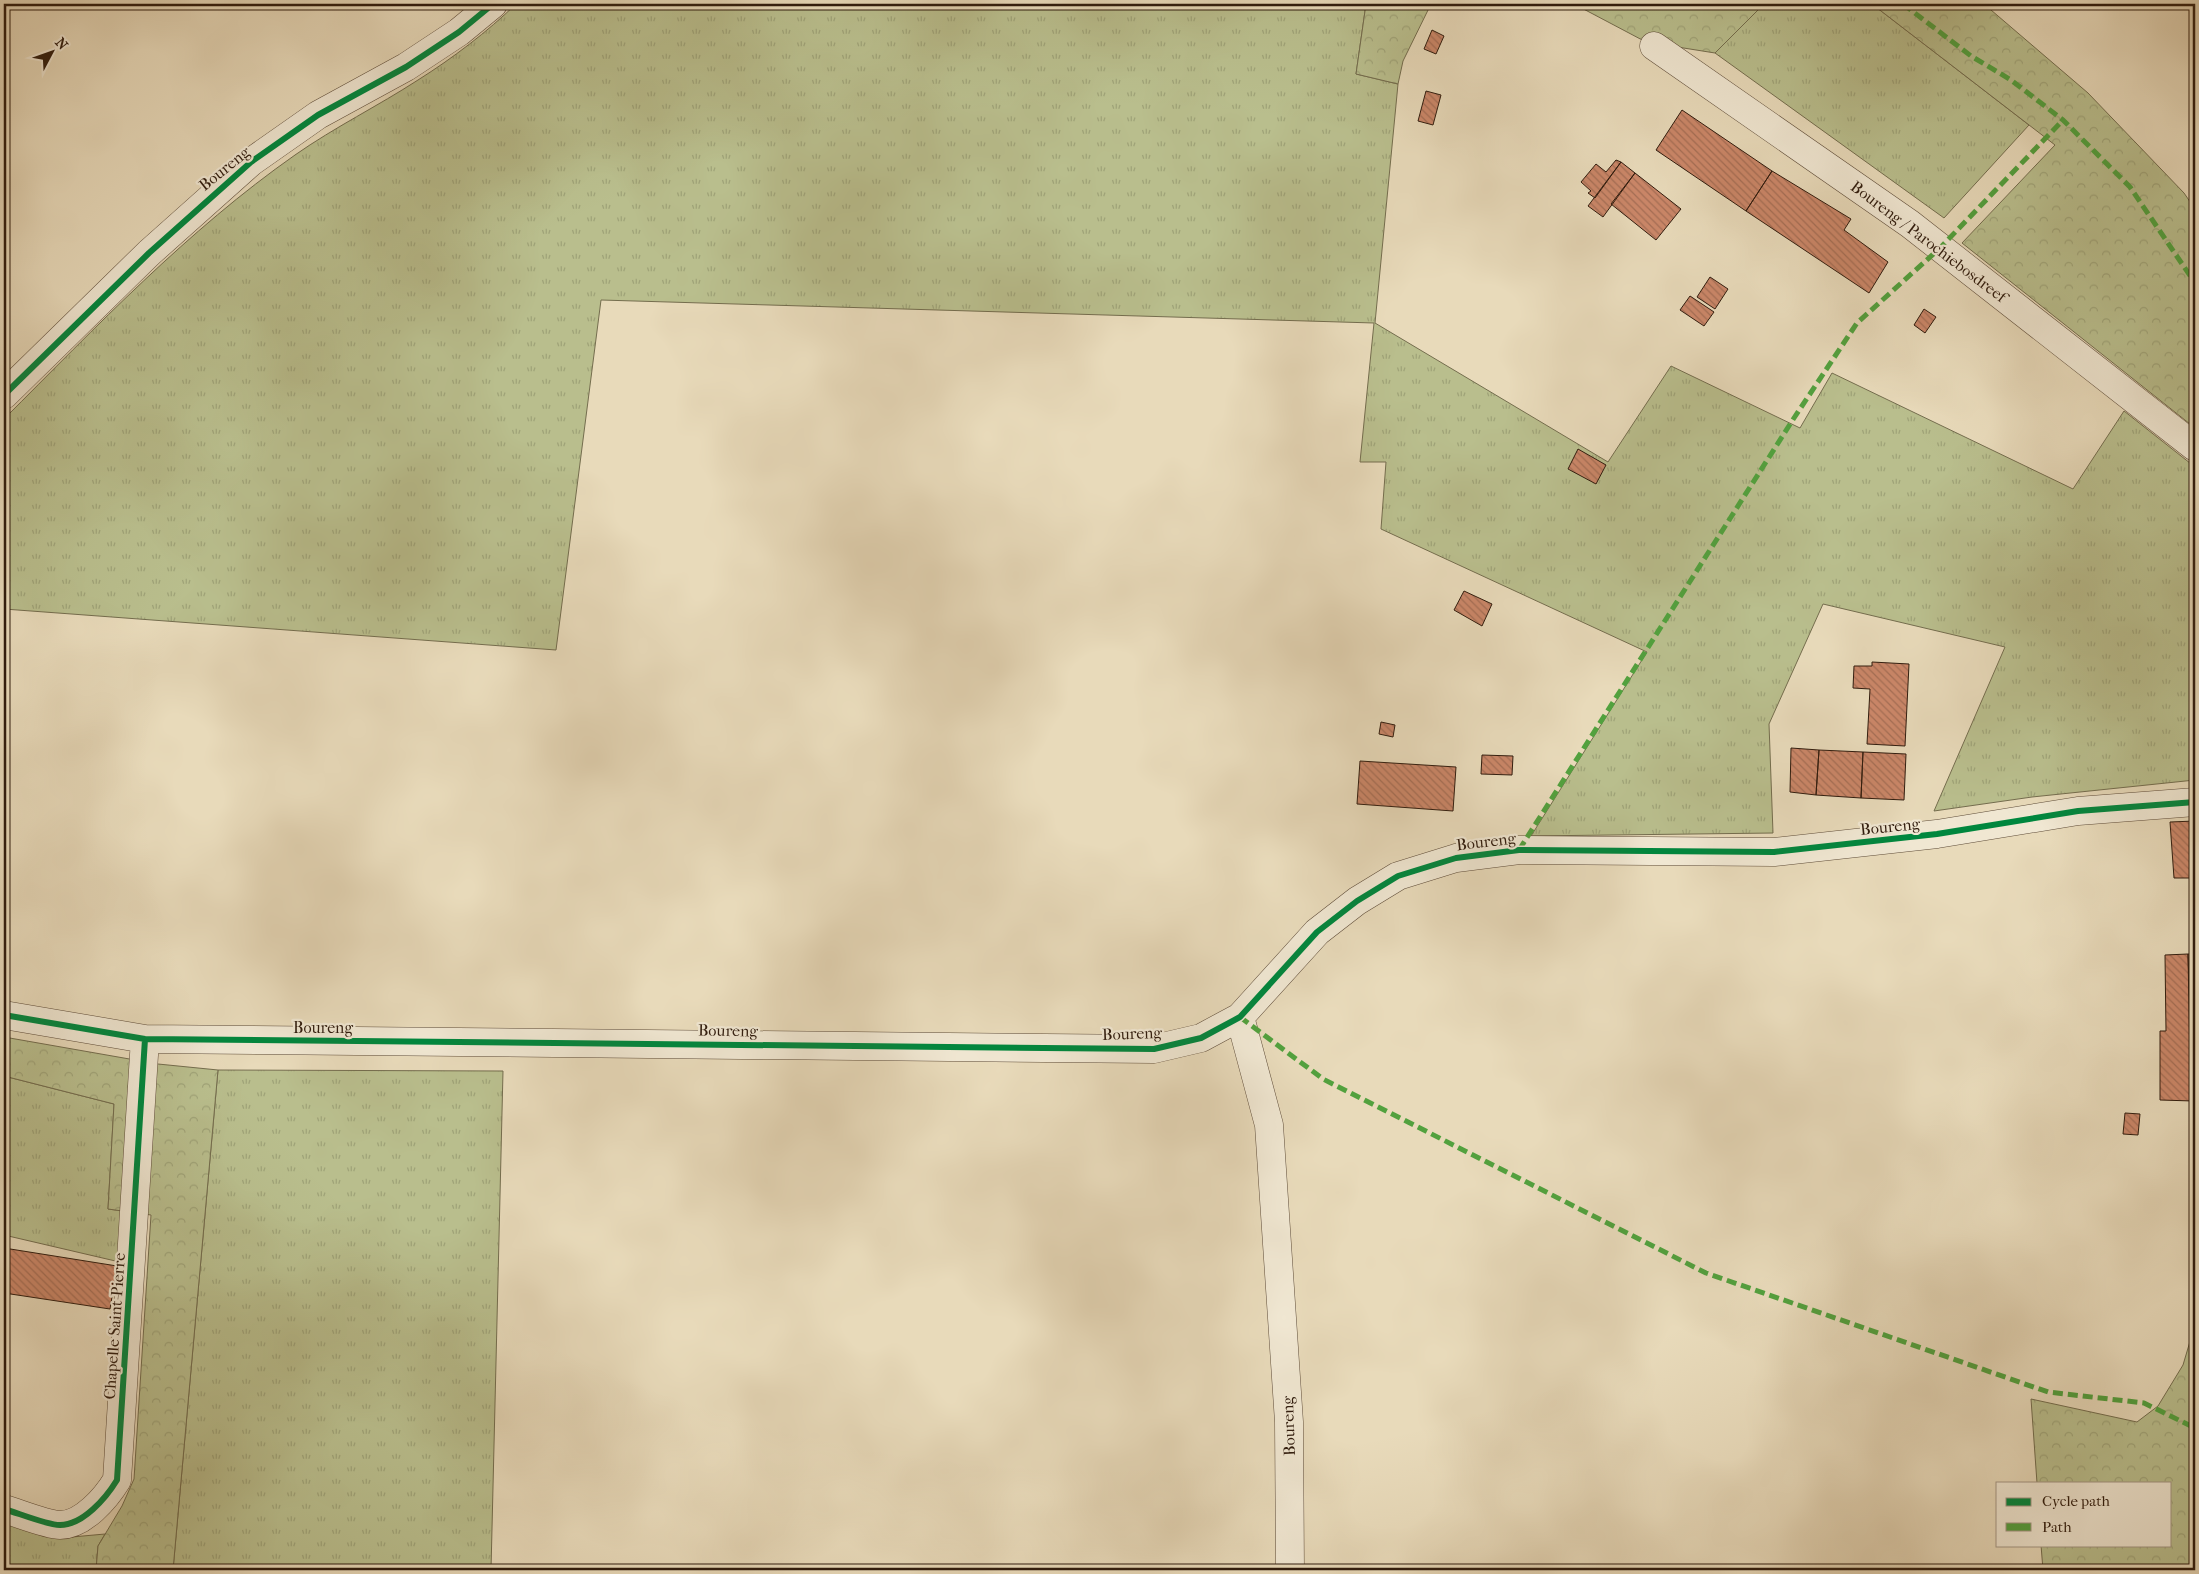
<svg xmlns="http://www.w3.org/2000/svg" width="2199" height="1574" font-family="'IM FELL French Canon',serif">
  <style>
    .grass { fill: url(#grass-tufts); stroke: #746d4e }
    .forest { fill: url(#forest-crowns); stroke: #746d4e }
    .building { fill: url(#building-back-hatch); stroke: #301c0e }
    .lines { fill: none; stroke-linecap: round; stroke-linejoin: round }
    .minor-casing { stroke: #5e4c39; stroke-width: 29 }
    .minor { stroke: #f0e7d2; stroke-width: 28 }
    .quiet { stroke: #52a13e; stroke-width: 5; stroke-dasharray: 10 5; stroke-linecap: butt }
    .cycleway-casing { stroke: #f0e7d2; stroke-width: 9 }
    .cycleway { stroke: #00873e; stroke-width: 6 }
    .labels { text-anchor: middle; stroke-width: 4.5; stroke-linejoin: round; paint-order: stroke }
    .street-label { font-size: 16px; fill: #301c0e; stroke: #f0e7d2 }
  </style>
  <defs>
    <pattern id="grass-tufts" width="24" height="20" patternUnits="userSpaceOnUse" patternTransform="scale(1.25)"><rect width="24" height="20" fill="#b9be8d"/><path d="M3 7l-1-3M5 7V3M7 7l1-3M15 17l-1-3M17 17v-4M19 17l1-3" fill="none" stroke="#9fa378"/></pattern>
    <pattern id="forest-crowns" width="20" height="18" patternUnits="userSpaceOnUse" patternTransform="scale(1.25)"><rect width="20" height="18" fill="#b9be8d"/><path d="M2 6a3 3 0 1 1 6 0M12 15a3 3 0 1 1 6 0" fill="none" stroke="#9fa378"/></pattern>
    <pattern id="building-back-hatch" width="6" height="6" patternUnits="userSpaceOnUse" patternTransform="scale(1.25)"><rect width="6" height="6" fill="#cb8769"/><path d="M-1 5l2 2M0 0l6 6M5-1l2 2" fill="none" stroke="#a56e55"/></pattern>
  </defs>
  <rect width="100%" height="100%" fill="#e8daba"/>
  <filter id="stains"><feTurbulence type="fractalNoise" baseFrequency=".004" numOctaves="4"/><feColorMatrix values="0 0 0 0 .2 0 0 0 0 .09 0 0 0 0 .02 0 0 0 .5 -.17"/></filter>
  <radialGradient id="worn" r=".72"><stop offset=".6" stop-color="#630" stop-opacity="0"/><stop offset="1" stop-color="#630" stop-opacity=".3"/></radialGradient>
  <path class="grass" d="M516,4H1366L1356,74L1398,84L1375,323L1608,462L1671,366L1800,428L1832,373L2073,489L2124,411L2195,467V780L2032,797L1934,811L2005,647L1823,604L1769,724L1773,833L1531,836L1647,652L1381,529L1386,462H1360L1374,323L601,300L556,650L4,609V419C96,327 188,230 295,155C335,127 378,106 418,80C453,58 487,32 516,4Z
    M1764,4H1872L2029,125L1944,218L1715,53Z
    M218,1070L503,1071L491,1570H173Z
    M4,1076L114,1104L108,1209L124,1211V1263L4,1235Z
    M4,1523L61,1538L105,1534L98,1546L96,1570H4Z"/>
  <path class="forest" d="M1366,4H1431L1403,61L1398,84L1356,74Z
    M1574,4H1764L1715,53L1646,42Z
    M1872,4H1984L2088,93L2184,193L2195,209V428L1962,243L2055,145Z
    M4,1037L158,1064L218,1070L173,1570H96L98,1546L122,1506L134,1479L151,1215L108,1209L114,1104L4,1076Z
    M2195,1334V1570H2043L2041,1545H2170V1483H2037L2031,1399L2137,1422L2158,1406L2183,1365L2191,1338Z"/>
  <path class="building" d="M1432,30L1444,36L1436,54L1424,49Z
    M1426,91L1441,95L1433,125L1418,121Z
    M1682,110L1772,171L1746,211L1656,150Z
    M1616,160L1621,162L1595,198L1588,193L1591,191L1581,182L1596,164L1606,172Z
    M1621,162L1635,173L1603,217L1588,206Z
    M1772,171L1851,219L1844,230L1888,262L1869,293L1746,211Z
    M1635,173L1681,209L1656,240L1611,204Z
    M1710,277L1728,289L1715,309L1697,297Z
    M1690,296L1714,312L1704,326L1680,310Z
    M1924,309L1936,317L1925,333L1914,325Z
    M1578,449L1606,465L1596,484L1568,469Z
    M1464,591L1492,604L1482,626L1454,610Z
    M1872,662L1909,664L1905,746L1867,744L1870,689L1853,688L1854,666H1872Z
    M1381,722L1395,725L1393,737L1379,734Z
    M1791,748L1819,750L1816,795L1790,792Z
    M1819,750L1863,752L1861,798L1816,795Z
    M1863,752L1906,754L1904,800L1861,798Z
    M1482,755L1513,756L1512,775L1481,774Z
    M1360,761L1456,767L1453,811L1357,804Z
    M2195,821V878H2174L2170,822Z
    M2188,954H2195V1058L2190,1059Z
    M2188,954L2193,1101L2160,1100V1031H2166L2165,955Z
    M2125,1113L2140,1114L2138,1135L2123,1134Z
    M4,1248L117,1266L110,1309L4,1293Z
    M2191,1385H2195V1400H2192Z"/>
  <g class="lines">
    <defs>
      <path id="minor" d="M1654,46L1910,224L2195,447
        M4,395L149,253L251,162L318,115L406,67L459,32L493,4
        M4,1015L145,1039L1154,1049L1201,1038L1240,1017L1317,932L1357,901L1398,876L1456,858L1519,850L1774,852L1937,834L2078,811L2195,802
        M1240,1017L1269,1125L1289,1422L1290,1570
        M4,1509C18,1513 47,1525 60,1525C83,1525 106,1498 117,1480L145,1039"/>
    </defs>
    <use href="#minor" class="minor-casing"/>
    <use href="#minor" class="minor"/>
    <path class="quiet" d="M1903,4L1971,56L2011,80L2063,120L2130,187L2195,283
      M1519,850L1794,418L1857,323L1940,248L2063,120
      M1240,1017L1323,1079L1706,1273L2048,1392L2144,1403L2195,1428"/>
    <defs>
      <path id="cycleway" d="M4,395L149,253L251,162L318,115L406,67L459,32L493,4
        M4,1015L145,1039L1154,1049L1201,1038L1240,1017L1317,932L1357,901L1398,876L1456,858L1519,850L1774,852L1937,834L2078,811L2195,802
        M4,1509C18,1513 47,1525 60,1525C83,1525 106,1498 117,1480L145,1039"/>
    </defs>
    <use href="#cycleway" class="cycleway-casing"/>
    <use href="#cycleway" class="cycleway"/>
  </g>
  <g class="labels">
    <g class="street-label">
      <text transform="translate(224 168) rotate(-39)" y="6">Boureng</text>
      <text transform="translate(1929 241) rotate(37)" y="6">Boureng / Parochiebosdreef</text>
      <text transform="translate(1890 826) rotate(-6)" y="6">Boureng</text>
      <text transform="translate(1486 841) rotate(-7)" y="6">Boureng</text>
      <text x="323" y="1033">Boureng</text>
      <text transform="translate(728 1030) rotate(1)" y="6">Boureng</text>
      <text transform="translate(1132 1033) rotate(-2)" y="6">Boureng</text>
      <text transform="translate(114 1326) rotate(-86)" y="6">Chapelle Saint-Pierre</text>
      <text transform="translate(1288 1426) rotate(-92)" y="6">Boureng</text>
    </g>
  </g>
  <rect width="2199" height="1574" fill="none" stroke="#e8daba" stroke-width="20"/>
  <rect x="5" y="5" width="2189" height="1564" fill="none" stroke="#301c0e" stroke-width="2.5"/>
  <rect x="10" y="10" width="2179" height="1554" fill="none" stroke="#301c0e"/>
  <rect x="1996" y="1482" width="175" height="65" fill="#f0e7d2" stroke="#a39684"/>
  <rect x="2006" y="1498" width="25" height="8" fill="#00873e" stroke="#a39684"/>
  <text x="2042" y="1506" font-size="15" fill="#301c0e">Cycle path</text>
  <rect x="2006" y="1523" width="25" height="8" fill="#52a13e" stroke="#a39684"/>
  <text x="2042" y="1532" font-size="15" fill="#301c0e">Path</text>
  <g transform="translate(52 52) rotate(49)" stroke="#f0e7d2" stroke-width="4" paint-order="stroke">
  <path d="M0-4L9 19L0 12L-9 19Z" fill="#301c0e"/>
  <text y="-8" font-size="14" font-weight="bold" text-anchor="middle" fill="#301c0e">N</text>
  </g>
  <rect width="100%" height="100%" filter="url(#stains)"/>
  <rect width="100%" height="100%" fill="url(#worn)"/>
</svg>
